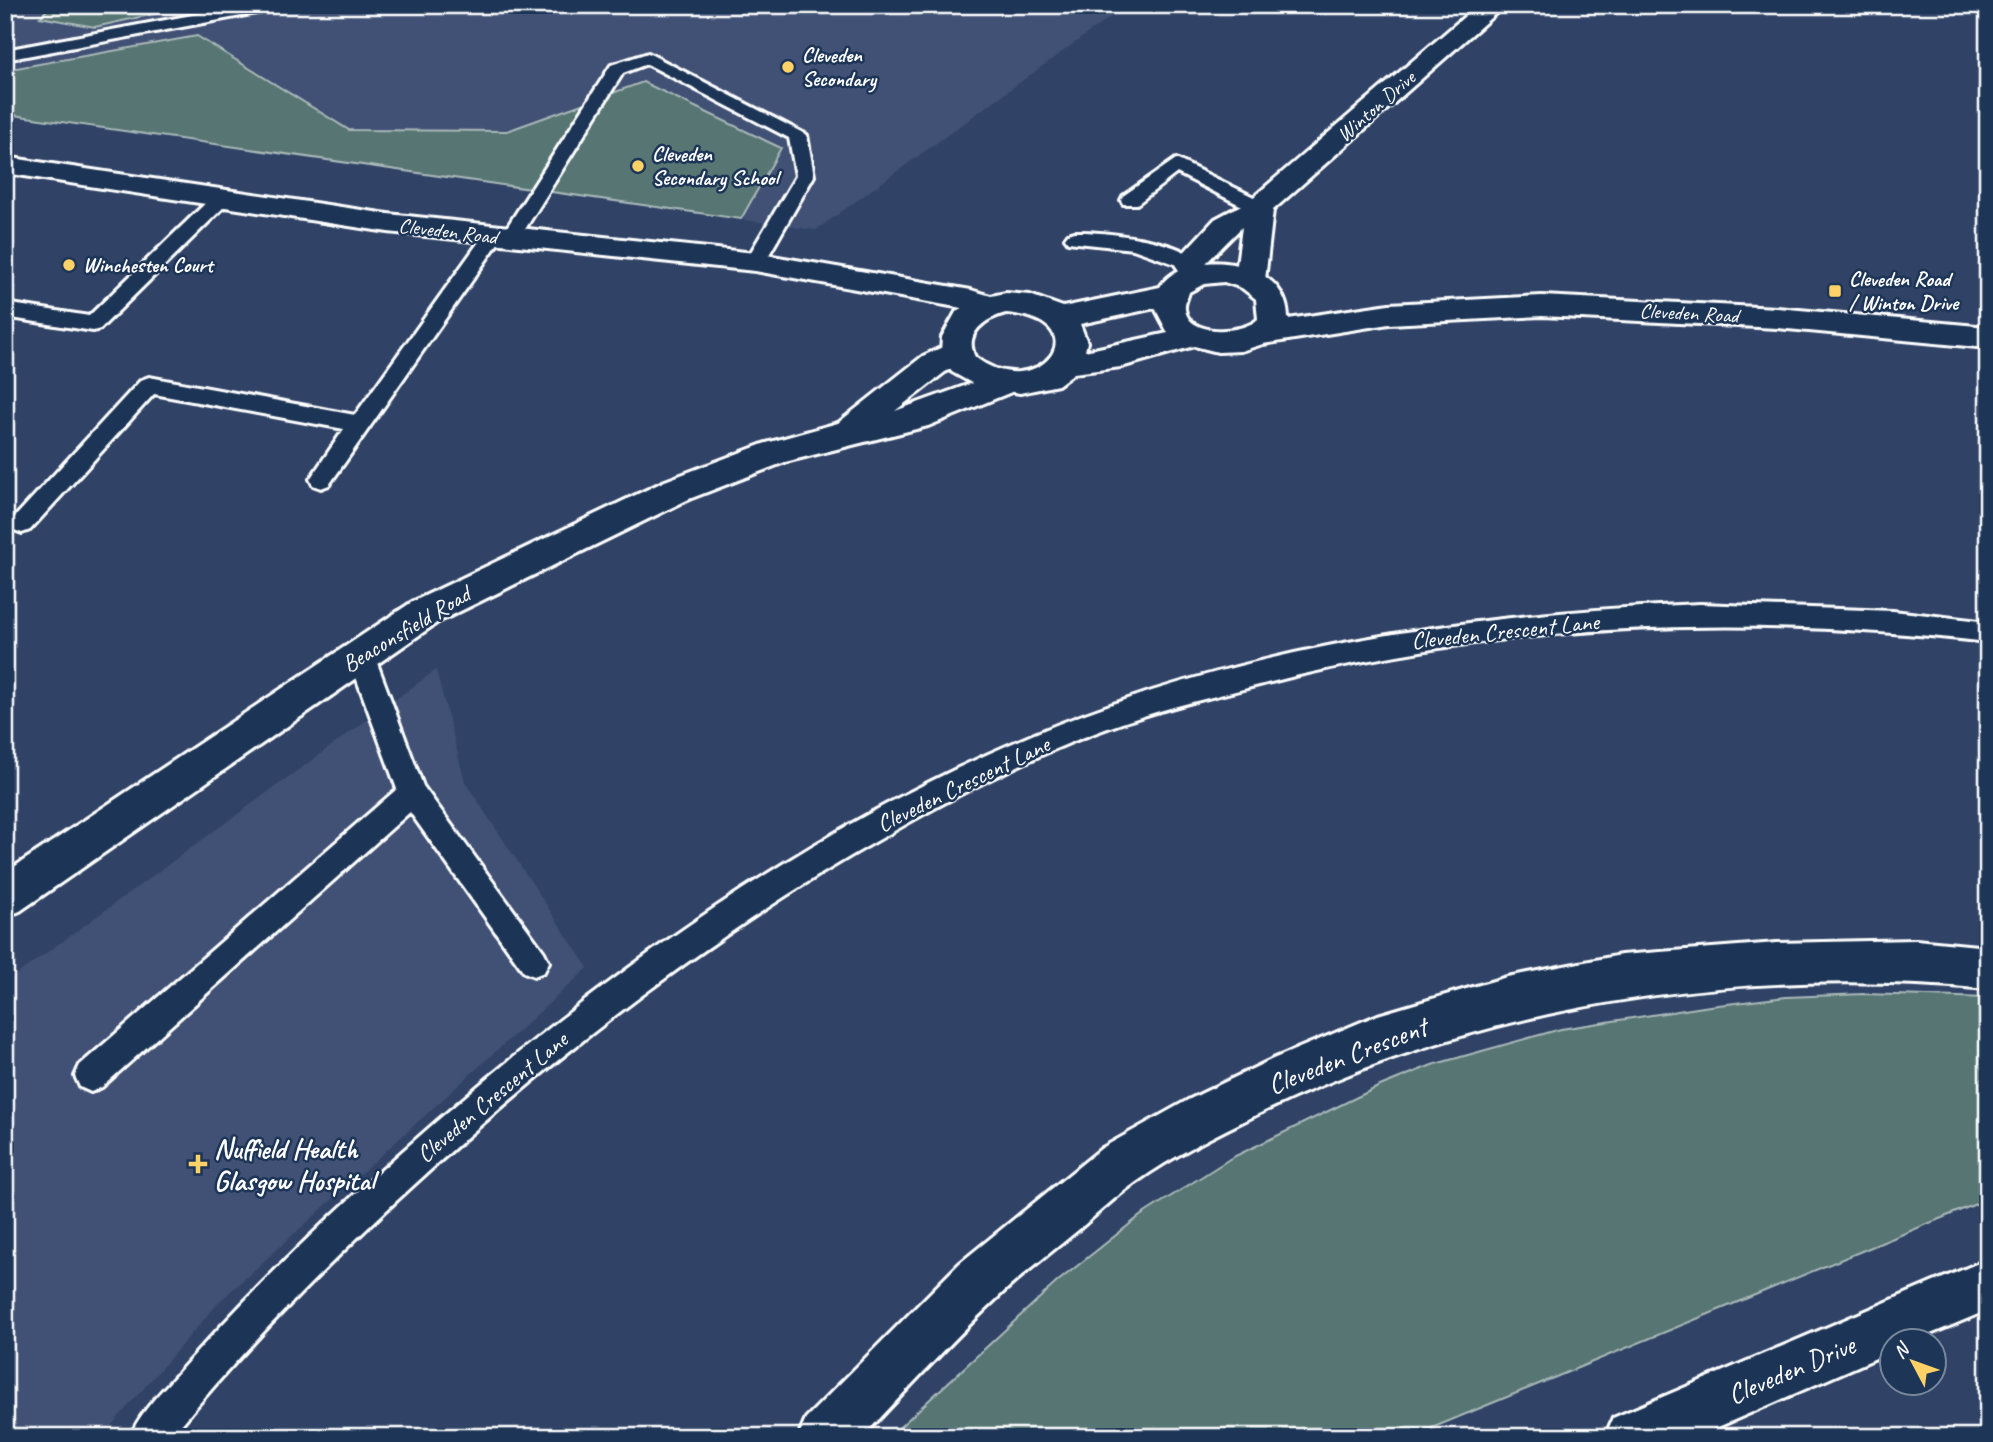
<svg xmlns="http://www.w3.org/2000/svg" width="1993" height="1442" font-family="Caveat,sans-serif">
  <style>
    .built { fill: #415175 }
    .green { fill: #577573; stroke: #abbab9; stroke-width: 2 }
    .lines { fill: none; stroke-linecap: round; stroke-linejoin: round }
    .lane-casing { stroke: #fff; stroke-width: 6 }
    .street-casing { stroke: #fff; stroke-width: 6 }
    .secondary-casing { stroke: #fff; stroke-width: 6 }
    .lane { fill: #1d3557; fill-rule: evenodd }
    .street { fill: #1d3557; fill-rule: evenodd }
    .secondary { fill: #1d3557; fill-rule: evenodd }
    .poi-dot { fill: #ffd166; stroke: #1d3557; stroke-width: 2.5 }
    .labels { text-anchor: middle; stroke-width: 5; stroke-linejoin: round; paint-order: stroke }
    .far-poi-label { font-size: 21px; font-weight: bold; fill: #fff; stroke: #1d3557; text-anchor: start }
    .far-street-label { font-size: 21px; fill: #fff; stroke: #1d3557 }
    .street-label { font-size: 24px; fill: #fff; stroke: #1d3557 }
    .near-street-label { font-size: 28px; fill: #fff; stroke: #1d3557 }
    .near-poi-label { font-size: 28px; font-weight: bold; fill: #fff; stroke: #1d3557; text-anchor: start }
  </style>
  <rect width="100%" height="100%" fill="#304367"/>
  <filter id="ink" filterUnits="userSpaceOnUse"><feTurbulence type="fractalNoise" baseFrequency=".0143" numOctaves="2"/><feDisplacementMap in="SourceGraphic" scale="14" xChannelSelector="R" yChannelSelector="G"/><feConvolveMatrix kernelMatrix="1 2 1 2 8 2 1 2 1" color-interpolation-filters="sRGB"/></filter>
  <g filter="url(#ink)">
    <path class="built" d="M5,5H1127L816,230L5,114Z
      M436,670L465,782L588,968L220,1301L101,1437H5V983Z"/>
    <path class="green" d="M52,5H180L181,8L95,27L40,17Z
      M197,36L349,130L507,131L643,82L781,148L741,219L5,114V70Z
      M1864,994L1988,998V1199L1410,1437H889L1057,1282L1140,1216L1231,1158L1380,1086L1432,1065L1561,1029L1710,1006L1786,997Z"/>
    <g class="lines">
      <defs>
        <path id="lane" d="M246,5H281L273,10L5,60V50Z
          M648,53L807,135L814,176L762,267L755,268L745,262L796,176L789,138L647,64L623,73L517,242L510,244L501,239L329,485L321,488L313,485L310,479L344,429L154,394L30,530L22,533L14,530L10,524L14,518L141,380L149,377L355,415L486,232L493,230L502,235L611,65Z
          M1176,159L1266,203L1269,207L1266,211H1252L1177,173L1137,204H1123L1121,200L1123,196Z
          M222,192L229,194L231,198L229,202L100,329L93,331L5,317V303L89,316L215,194Z
          M1075,232C1101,231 1184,240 1199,263L1189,269L1133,249L1068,242L1065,238L1068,234Z
          M1700,604L1893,611L1988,622V642C1741,614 1504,622 1263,684C1216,696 1168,707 1122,723C1041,751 961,792 887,835C717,931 561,1050 418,1181C330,1261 246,1345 171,1437H130C140,1412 162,1391 180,1371C235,1309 294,1250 355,1194C574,994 828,804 1110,705C1299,639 1500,612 1700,604Z
          M361,644L370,648L374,655L423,786L544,952L549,962L544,972L534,976L524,972L410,812L102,1087L91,1092L80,1087L75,1076L80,1065L397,789L348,655L352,648Z"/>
        <path id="street" d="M1478,5H1505L1273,210L1265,280L1260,287L1250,290L1240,287L1235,280L1242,227L1205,264L1212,275L1207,282L1197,285L1187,282L1174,263L1215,219L1249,201Z
          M958,340L969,343L973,351L969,359L945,372L895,411L1003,372L1014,375L1019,383L1014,391L928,426L785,462L689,499L438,622L20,911L5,917V873L412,602L665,481L763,444L838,423L923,356Z
          M1916,940L1988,947V989C1739,965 1484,1004 1258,1114C1217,1134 1174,1155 1136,1182C1116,1196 1097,1214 1078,1230C1050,1253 1021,1275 995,1300C949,1343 906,1391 862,1437H798L806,1418L960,1263L1102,1148L1188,1100L1273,1059L1378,1015L1507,977L1621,955L1777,943Z
          M1988,1259V1310L1916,1340H1892V1351L1695,1437H1605L1613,1418Z"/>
        <path id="secondary" d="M5,157L388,214L755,253L971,290L991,296L1006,293L1030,295L1063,307L1160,287C1185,246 1288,256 1288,319L1389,304L1542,296L1777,308L1988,327V348L1777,328L1542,316L1389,324L1263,344L1241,351L1218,352L1194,346L1121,367L1074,373L1058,385L1020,393L977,386L952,372L941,352L942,337L956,312L962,308L755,271L388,232L5,173ZM1224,282L1242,288L1256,299L1258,319C1243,334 1188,337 1185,309C1184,304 1188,297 1189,292L1204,284ZM1155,308L1168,333L1085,351L1087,342L1080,324ZM1006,313C1104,321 1037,406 975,357C963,333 986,318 1006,313Z"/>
      </defs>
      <use href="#lane" class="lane-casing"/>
      <use href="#street" class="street-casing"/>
      <use href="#secondary" class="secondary-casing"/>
      <use href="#lane" class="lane"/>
      <use href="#street" class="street"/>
      <use href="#secondary" class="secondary"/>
    </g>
  </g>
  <g class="poi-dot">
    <circle cx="788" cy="67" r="7"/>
    <circle cx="638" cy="166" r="7"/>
    <circle cx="69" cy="265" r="7"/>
    <rect x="1828" y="284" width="14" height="14" rx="3.5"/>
    <path d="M194.5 1153.5h7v7h7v7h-7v7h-7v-7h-7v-7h7z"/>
  </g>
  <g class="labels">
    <g class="far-poi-label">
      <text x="802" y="62">Cleveden<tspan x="802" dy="24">Secondary</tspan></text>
      <text x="652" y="161">Cleveden<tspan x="652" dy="24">Secondary School</tspan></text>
      <text x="83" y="272">Winchesten Court</text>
      <text x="1849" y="286">Cleveden Road<tspan x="1849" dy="24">/ Winton Drive</tspan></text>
    </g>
    <g class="far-street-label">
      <text transform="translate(1376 106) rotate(-41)" y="7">Winton Drive</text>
      <text transform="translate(448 231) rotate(7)" y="7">Cleveden Road</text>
      <text transform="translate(1689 313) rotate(3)" y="7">Cleveden Road</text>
    </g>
    <g class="street-label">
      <text transform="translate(406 629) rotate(-31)" y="8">Beaconsfield Road</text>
      <text transform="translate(1505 631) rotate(-6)" y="8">Cleveden Crescent Lane</text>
      <text transform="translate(963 784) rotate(-26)" y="8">Cleveden Crescent Lane</text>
      <text transform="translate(492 1097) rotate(-40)" y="8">Cleveden Crescent Lane</text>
    </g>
    <g class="near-street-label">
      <text transform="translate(1347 1055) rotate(-21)" y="10">Cleveden Crescent</text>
      <text transform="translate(1791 1369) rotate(-23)" y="10">Cleveden Drive</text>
    </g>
    <g class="near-poi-label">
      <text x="214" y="1158">Nuffield Health<tspan x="214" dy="32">Glasgow Hospital</tspan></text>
    </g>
  </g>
  <rect width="1993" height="1442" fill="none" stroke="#1d3557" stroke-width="28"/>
  <rect x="14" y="14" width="1965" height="1414" fill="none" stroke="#fff" stroke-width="2.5" filter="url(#ink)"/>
  <g transform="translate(1913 1362) rotate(311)"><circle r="33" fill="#1d3557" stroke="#77869a" stroke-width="2"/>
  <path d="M0-5L12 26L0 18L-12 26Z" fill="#ffd166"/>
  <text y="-10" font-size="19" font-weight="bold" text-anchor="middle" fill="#ffffff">N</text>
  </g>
</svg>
